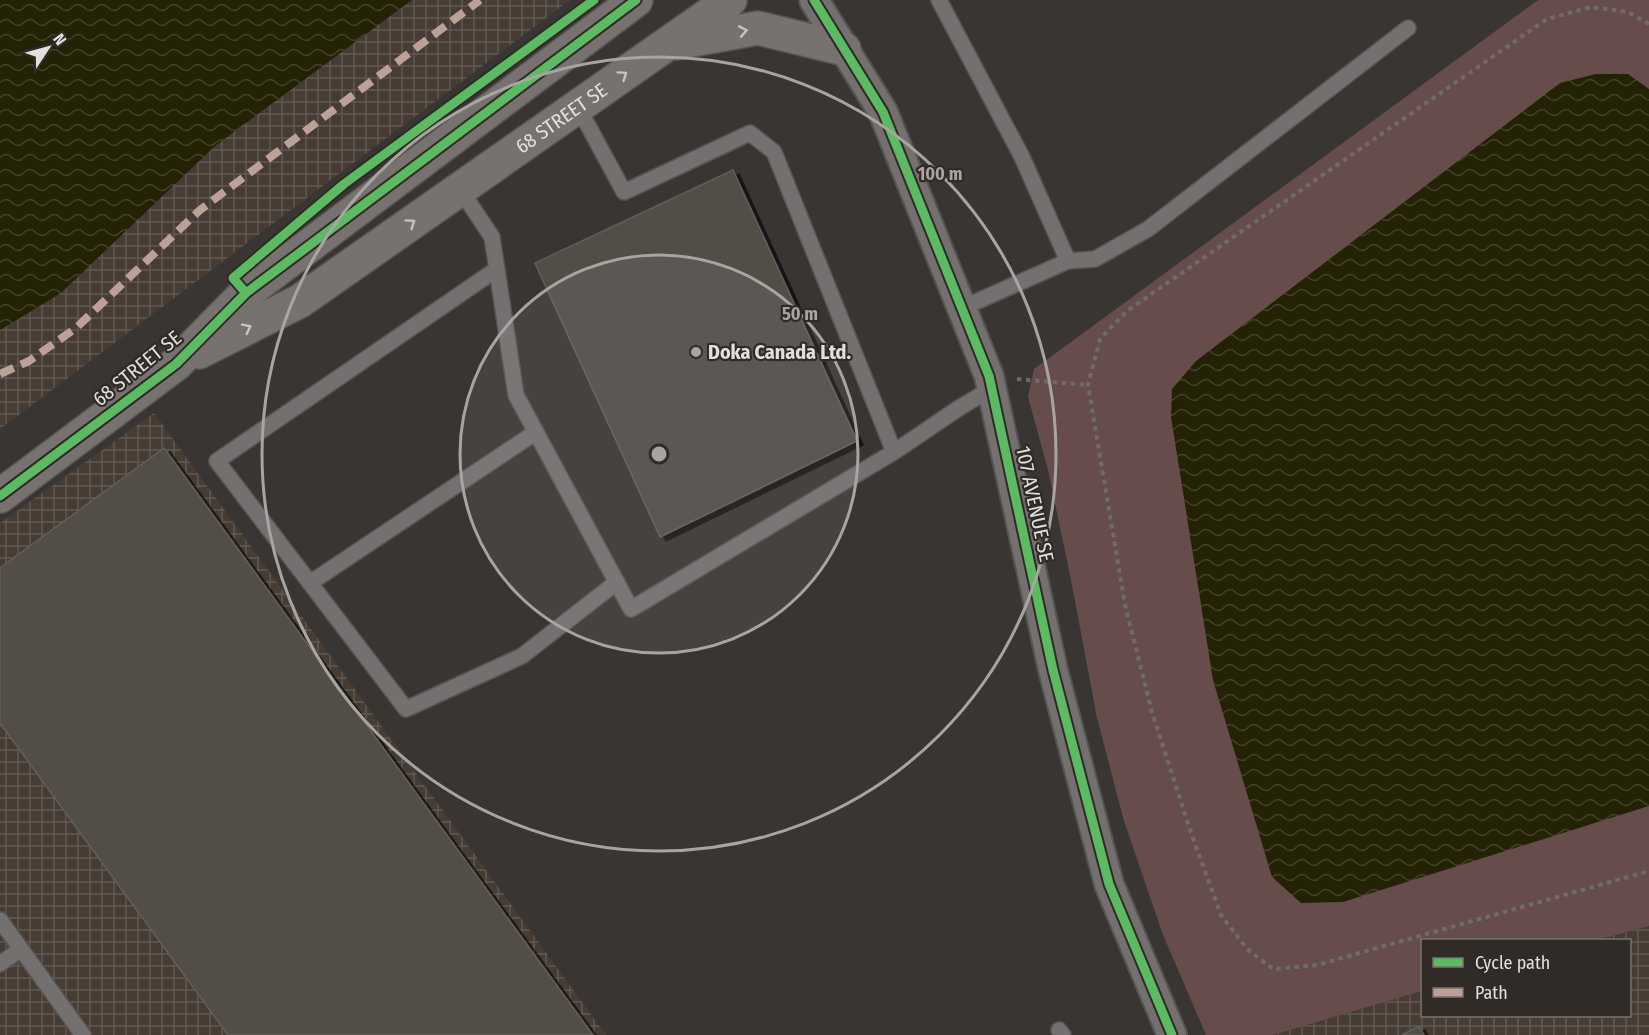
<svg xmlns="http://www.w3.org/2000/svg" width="1649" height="1035" font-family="'Fira Sans Condensed',sans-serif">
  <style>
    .industrial { fill: url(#industrial-grid) }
    .green { fill: #674c4c }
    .water { fill: url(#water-waves) }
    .building { fill: #524e47; stroke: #605e5c; stroke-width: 1.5; filter: url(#shadow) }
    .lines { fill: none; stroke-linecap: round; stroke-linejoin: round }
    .lane-casing { stroke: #565452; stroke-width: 18 }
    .street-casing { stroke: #565452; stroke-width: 32 }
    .secondary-casing { stroke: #565452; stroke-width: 36 }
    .path { stroke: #6e6c6a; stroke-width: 4; stroke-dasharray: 4.5 4.5; stroke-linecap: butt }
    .lane { stroke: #73706f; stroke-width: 15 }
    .street { stroke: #73706f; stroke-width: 28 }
    .secondary { stroke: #777270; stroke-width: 33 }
    .quiet { stroke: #bda197; stroke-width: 8; stroke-dasharray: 15 8; stroke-linecap: butt }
    .cycleway-casing { stroke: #302b27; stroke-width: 13 }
    .cycleway { stroke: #5cba63; stroke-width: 9 }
    .oneway { stroke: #c8c4c1 }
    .ring { fill: none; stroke: #a7a4a1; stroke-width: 3 }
    .poi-dot { fill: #a7a4a1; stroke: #302b27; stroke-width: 2 }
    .labels { text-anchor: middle; stroke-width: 4.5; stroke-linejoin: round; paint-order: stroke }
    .street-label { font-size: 20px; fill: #e3dfdc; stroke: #302b27 }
    .poi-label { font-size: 20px; font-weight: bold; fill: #e3dfdc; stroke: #302b27; text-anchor: start }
    .centre { fill: #a7a4a1; stroke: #302b27; stroke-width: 3 }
    .ring-label { font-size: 18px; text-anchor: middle; font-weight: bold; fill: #a7a4a1; stroke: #302b27; stroke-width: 4.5; stroke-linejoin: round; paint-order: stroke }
  </style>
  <defs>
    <pattern id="industrial-grid" width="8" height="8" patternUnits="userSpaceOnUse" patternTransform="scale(1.5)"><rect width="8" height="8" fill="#463c34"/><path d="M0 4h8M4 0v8" fill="none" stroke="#615851"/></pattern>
    <pattern id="water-waves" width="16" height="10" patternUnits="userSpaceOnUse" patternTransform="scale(1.5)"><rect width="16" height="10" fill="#232205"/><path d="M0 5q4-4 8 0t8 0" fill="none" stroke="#434229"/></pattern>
    <filter id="shadow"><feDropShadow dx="6" dy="4" stdDeviation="0" flood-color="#0009"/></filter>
  </defs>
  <rect width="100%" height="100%" fill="#383533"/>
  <path class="industrial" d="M0,0H570L0,429Z
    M154,413L606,1035H0V523Z
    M1649,926V1035H1273L1422,991V1016H1630V940H1598Z"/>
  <path class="green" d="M1538,0H1649V926L1598,940H1422V991L1273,1035H1206L1163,935L1124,821L1097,718L1071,580L1048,470L1028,397L1034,369Z"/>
  <path class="water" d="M0,0H412L215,146L61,293L0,330Z
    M1596,74H1628L1649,89V806L1343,902L1301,903L1272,877L1213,680L1171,417L1172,389L1196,361L1560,83Z"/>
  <path class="building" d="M733,170L857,441L660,537L535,263Z
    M164,448L593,1035H228L0,723V568Z
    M1419,1026L1424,1035H1402Z"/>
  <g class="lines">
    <defs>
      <path id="lane" d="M939,0L1022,157L1068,261L962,308
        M578,107L624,192L750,133L774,152L894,452L959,408L991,389
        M460,189L492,237L516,395L631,609L894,452
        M1068,261L1095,259L1148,229L1408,28
        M497,269L217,461L406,709L522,656L617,582
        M310,583L536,432
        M0,920L83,1035
        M0,964L21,949
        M1059,1030L1063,1035"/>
      <path id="street" d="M814,0L883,112L989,376L1053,670L1109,884L1172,1035"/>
      <g id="secondary">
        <path d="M676,43L758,28L844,49"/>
        <path id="s1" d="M199,352L300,301L730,0"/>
        <path d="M0,496L176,364L246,293L636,0"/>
      </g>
    </defs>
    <use href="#lane" class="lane-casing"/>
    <use href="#street" class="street-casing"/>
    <use href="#secondary" class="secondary-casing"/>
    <path class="path" d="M1649,24L1628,12L1591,7L1547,19L1127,311L1100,339L1088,385L1125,605L1152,712L1189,827L1221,915L1247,949L1273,969L1317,965L1649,871
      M1017,379L1088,385"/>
    <use href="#lane" class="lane"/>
    <use href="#street" class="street"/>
    <use href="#secondary" class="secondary"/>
    <path class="quiet" d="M0,374L29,361L76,328L200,210L480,0"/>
    <defs>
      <path id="cycleway" d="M814,0L883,112L989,376L1053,670L1109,884L1172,1035
        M246,293L233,278L344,184L594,0
        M0,496L176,364L246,293L636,0"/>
    </defs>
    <use href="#cycleway" class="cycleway-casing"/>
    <use href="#cycleway" class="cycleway"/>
  </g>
  <defs><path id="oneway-chevron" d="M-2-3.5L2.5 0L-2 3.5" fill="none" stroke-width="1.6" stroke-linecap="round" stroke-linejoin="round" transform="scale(1.5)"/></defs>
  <g class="oneway">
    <use href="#oneway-chevron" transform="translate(743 31) rotate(-11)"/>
    <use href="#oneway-chevron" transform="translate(623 75) rotate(-35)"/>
    <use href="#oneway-chevron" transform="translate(411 223) rotate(-35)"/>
    <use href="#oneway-chevron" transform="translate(247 328) rotate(-27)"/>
  </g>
  <circle cx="659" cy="454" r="199" fill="#a7a4a1" fill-opacity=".12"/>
  <g class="ring">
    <circle cx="659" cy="454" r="199"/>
    <circle cx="659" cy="454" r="397"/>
  </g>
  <circle class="poi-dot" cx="696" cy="352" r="6"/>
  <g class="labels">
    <g class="street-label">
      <text dy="7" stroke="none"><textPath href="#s1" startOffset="432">68 STREET SE</textPath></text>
      <text transform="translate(137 368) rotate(-39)" y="7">68 STREET SE</text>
      <text transform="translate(1035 504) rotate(78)" y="7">107 AVENUE SE</text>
    </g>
    <g class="poi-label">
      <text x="708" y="359">Doka Canada Ltd.</text>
    </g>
  </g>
  <circle cx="659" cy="454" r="9" class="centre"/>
  <g class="ring-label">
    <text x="940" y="180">100 m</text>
    <text x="800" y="320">50 m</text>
  </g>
  <rect x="1421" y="939" width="210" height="78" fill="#302b27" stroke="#78736f" stroke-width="1.5"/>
  <rect x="1433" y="958" width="30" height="9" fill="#5cba63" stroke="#78736f" stroke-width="1.5"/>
  <text x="1475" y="969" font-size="18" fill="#e3dfdc">Cycle path</text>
  <rect x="1433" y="988" width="30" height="9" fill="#bda197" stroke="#78736f" stroke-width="1.5"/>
  <text x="1475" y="999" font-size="18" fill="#e3dfdc">Path</text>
  <g transform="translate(48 48) rotate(54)" stroke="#302b27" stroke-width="4.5" paint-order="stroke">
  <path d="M0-4.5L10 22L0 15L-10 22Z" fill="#e3dfdc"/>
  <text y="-9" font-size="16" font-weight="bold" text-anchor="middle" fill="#e3dfdc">N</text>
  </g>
</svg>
